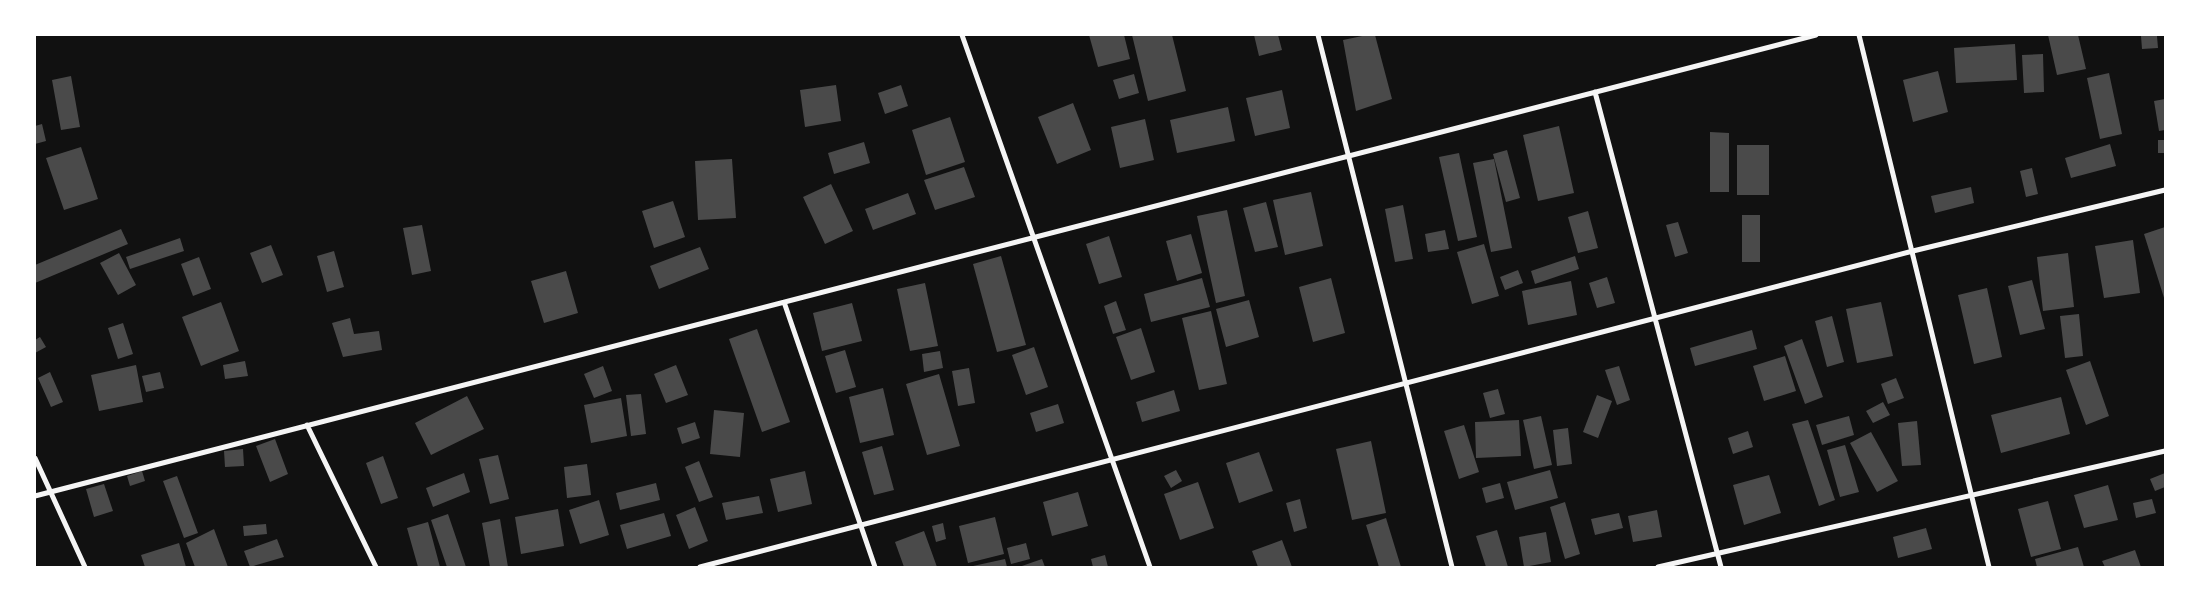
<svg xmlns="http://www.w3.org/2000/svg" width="2200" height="602" font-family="'Asap Condensed',sans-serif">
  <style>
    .building { fill: #4a4a4a }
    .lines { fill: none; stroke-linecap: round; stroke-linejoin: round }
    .minor { stroke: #f5f5f5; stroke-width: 5 }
  </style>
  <rect width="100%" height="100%" fill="#111"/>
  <path class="building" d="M1089,35H1124L1130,59L1098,67Z
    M1132,35H1172L1186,91L1148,101Z
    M1254,35H1278L1282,50L1259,56Z
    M1367,35H1375L1392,99L1356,111L1343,40Z
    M2048,35H2078L2086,69L2057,75Z
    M2141,36H2157L2158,48L2142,49Z
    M2015,44L2017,80L1956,83L1954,48Z
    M2043,54L2044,92L2024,93L2022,55Z
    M1938,71L1948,112L1913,122L1903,80Z
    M2109,73L2122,134L2100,139L2087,78Z
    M1134,74L1139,93L1119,99L1113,80Z
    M71,76L80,127L61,130L52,80Z
    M836,85L841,121L805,127L800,90Z
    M901,85L908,106L885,114L878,93Z
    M1282,90L1290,128L1255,136L1246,98Z
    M2165,99V130L2159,131L2154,101Z
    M1073,103L1091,150L1057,164L1038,117Z
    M1228,107L1235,141L1177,153L1170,120Z
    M950,117L965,162L926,175L912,130Z
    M1145,119L1154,160L1120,168L1111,127Z
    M42,124L46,141L35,144V126Z
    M1559,126L1574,193L1538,201L1523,135Z
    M1710,132L1729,133V192H1710Z
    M2158,140H2165V153H2158Z
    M864,142L870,163L834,174L828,153Z
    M2110,144L2116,166L2071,178L2065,158Z
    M1737,145H1769V195H1737Z
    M81,147L98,199L64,210L46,158Z
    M1507,150L1520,198L1506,202L1493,154Z
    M1459,153L1477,237L1458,241L1439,157Z
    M732,159L736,218L698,220L695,161Z
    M1494,159L1512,248L1491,252L1473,163Z
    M964,167L975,197L935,210L924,180Z
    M2032,168L2038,194L2026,197L2020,171Z
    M831,184L853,231L825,244L803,197Z
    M1971,187L1974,203L1935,213L1931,196Z
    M1311,192L1323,246L1285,255L1273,200Z
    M908,193L916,214L873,230L865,209Z
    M673,201L685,237L654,248L642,211Z
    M1266,202L1278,247L1255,252L1243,208Z
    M1403,205L1413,259L1395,262L1385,209Z
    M1227,210L1245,296L1216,303L1197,216Z
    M1588,211L1598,248L1578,253L1568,217Z
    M1742,215H1760V262H1742Z
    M1678,222L1688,253L1675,257L1666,225Z
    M422,225L431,271L412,275L403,228Z
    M2165,227V301L2144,234Z
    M121,229L128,244L35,283V265Z
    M1445,230L1449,249L1428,252L1425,234Z
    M1191,234L1202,273L1177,281L1166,241Z
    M1109,236L1122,277L1099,284L1086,244Z
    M180,238L184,251L130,269L126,257Z
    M2133,240L2140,293L2104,298L2095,246Z
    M1484,244L1499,296L1472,304L1457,252Z
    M271,245L283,275L262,283L250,253Z
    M700,247L709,269L659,289L650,266Z
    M334,251L344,287L327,292L317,256Z
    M119,253L136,285L118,295L100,263Z
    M2068,253L2074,307L2043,311L2037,257Z
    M1001,256L1026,345L997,352L973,264Z
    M1575,256L1579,269L1535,284L1531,271Z
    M199,257L211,289L193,296L181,264Z
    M1518,270L1523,283L1505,290L1500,277Z
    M566,271L578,313L544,323L531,281Z
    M1607,277L1615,303L1597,308L1589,283Z
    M1202,278L1210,307L1151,322L1144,294Z
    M1331,278L1345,333L1313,342L1299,287Z
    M2032,280L2045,329L2020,335L2008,286Z
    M1571,281L1577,315L1528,325L1522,291Z
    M925,283L938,346L910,351L897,289Z
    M1987,288L2002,357L1974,364L1958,295Z
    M1249,300L1259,337L1226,347L1216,309Z
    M1116,301L1126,330L1113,334L1104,306Z
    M221,302L239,351L201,366L182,317Z
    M1881,302L1893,356L1857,363L1846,309Z
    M852,303L862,341L822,351L813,313Z
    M1211,311L1227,384L1199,390L1182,318Z
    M2079,314L2083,356L2065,358L2060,316Z
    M1832,316L1844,362L1827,367L1815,321Z
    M350,318L354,334L379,331L382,350L343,357L332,323Z
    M123,323L133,354L118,359L108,328Z
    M1141,328L1155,372L1131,380L1116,337Z
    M757,329L790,422L762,432L729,339Z
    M1752,330L1757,349L1695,366L1690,348Z
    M40,337L46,347L35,353V340Z
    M1802,339L1823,397L1805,404L1784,346Z
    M1034,347L1048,387L1026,395L1012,355Z
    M845,350L856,387L836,393L825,356Z
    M940,351L943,368L924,372L922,354Z
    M1785,356L1796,391L1764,401L1753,366Z
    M245,361L248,376L225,379L223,365Z
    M2090,361L2109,416L2086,425L2066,370Z
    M136,365L143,402L99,411L91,375Z
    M676,365L688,395L666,403L654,374Z
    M603,366L612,391L594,398L584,374Z
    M1619,366L1630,400L1617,405L1605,370Z
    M969,368L975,403L958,406L952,371Z
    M50,372L63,402L51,407L38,378Z
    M160,372L164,388L146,392L142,376Z
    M939,374L960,446L927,455L906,384Z
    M1896,378L1904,398L1888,404L1881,384Z
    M883,388L894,435L860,443L849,397Z
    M1498,389L1505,414L1490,418L1483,393Z
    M1174,390L1180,411L1142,422L1136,402Z
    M641,394L646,434L631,436L626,395Z
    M1597,395L1612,401L1598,438L1583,432Z
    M467,396L484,429L431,455L415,423Z
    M2061,397L2070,434L2001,453L1991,415Z
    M621,398L627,436L591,443L584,405Z
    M1883,402L1890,415L1873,423L1866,411Z
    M1058,404L1064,423L1036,432L1030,413Z
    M714,410L744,413L740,457L710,454Z
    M1541,416L1552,465L1534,469L1523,420Z
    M1849,416L1854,435L1822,445L1816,425Z
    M1519,420L1521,456L1476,458L1475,422Z
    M1808,420L1835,500L1819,506L1792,424Z
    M1917,421L1921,465L1902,466L1898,423Z
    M695,422L700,438L682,444L677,428Z
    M1464,425L1479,472L1459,479L1444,431Z
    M1568,428L1572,464L1557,466L1553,430Z
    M1748,431L1753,447L1733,454L1728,438Z
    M1871,432L1898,481L1877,492L1850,443Z
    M275,439L288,474L270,482L256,446Z
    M1371,441L1386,513L1352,520L1336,449Z
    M1845,445L1859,492L1840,497L1827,450Z
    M882,446L894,490L874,495L862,452Z
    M243,449L244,466L225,467L224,451Z
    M1259,452L1273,491L1239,503L1226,463Z
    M498,455L509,499L490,504L479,459Z
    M383,456L398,498L381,504L366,463Z
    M699,461L713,497L699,502L685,467Z
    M587,464L591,495L567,498L564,467Z
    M1176,470L1182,481L1171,488L1164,476Z
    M1550,470L1558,498L1515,510L1507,482Z
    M142,471L145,481L130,486L127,476Z
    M805,471L812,504L778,512L770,479Z
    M464,473L470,492L433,507L426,488Z
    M2165,473V487L2155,491L2150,479Z
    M1769,475L1781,513L1744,525L1733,485Z
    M177,476L198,533L184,538L163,481Z
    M1198,482L1214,528L1180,540L1164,494Z
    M656,483L660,500L620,510L616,493Z
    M1500,483L1504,498L1486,503L1482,488Z
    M104,484L113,511L94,517L86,489Z
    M2108,485L2118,520L2084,528L2074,495Z
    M1078,492L1088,526L1052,536L1043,502Z
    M759,496L763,513L726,520L722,503Z
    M1300,499L1307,528L1294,532L1286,503Z
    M2152,499L2156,513L2136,518L2133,503Z
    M599,500L609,535L580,544L569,510Z
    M2048,501L2061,549L2031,557L2018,509Z
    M1565,502L1580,554L1565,559L1550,507Z
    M695,507L708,541L689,549L676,515Z
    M558,509L564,546L521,554L515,517Z
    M1657,510L1662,537L1633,542L1628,516Z
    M664,513L671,536L627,549L620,525Z
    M1619,513L1623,528L1595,535L1591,519Z
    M448,514L466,567H447L431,520Z
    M995,517L1004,554L968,563L959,526Z
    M1386,518L1401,567H1379L1366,525Z
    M500,519L508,567H490L482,523Z
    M428,522L440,567H418L407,528Z
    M943,523L946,539L936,542L932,526Z
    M266,524L267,534L244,536L243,526Z
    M1926,528L1932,549L1898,558L1893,537Z
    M214,529L228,567H195L186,543Z
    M1497,530L1508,567H1486L1476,536Z
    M924,531L937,567H904L895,542Z
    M1546,532L1551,562L1524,567L1519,537Z
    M277,539L284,557L250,567L244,551Z
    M1282,540L1292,567H1258L1252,551Z
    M179,543L186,567H145L141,555Z
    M1026,543L1030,559L1011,564L1007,548Z
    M2078,547L2084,567H2037L2035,559Z
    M2135,550L2141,567H2105L2102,561Z
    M1105,555L1108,567H1093L1091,559Z
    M1005,559L1007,567H973V566Z
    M1042,559L1045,567H1019Z"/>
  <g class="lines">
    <path class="minor" d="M962,35L1150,567
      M1318,35L1452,567
      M1859,35L1989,567
      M1595,92L1721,567
      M784,302L875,567
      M307,425L376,567
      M35,458L85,567
      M35,496L1816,35
      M700,567L1913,251L2165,190
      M1658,567L2165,451"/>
  </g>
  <rect width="2200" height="602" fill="none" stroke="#ffffff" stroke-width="72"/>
</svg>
